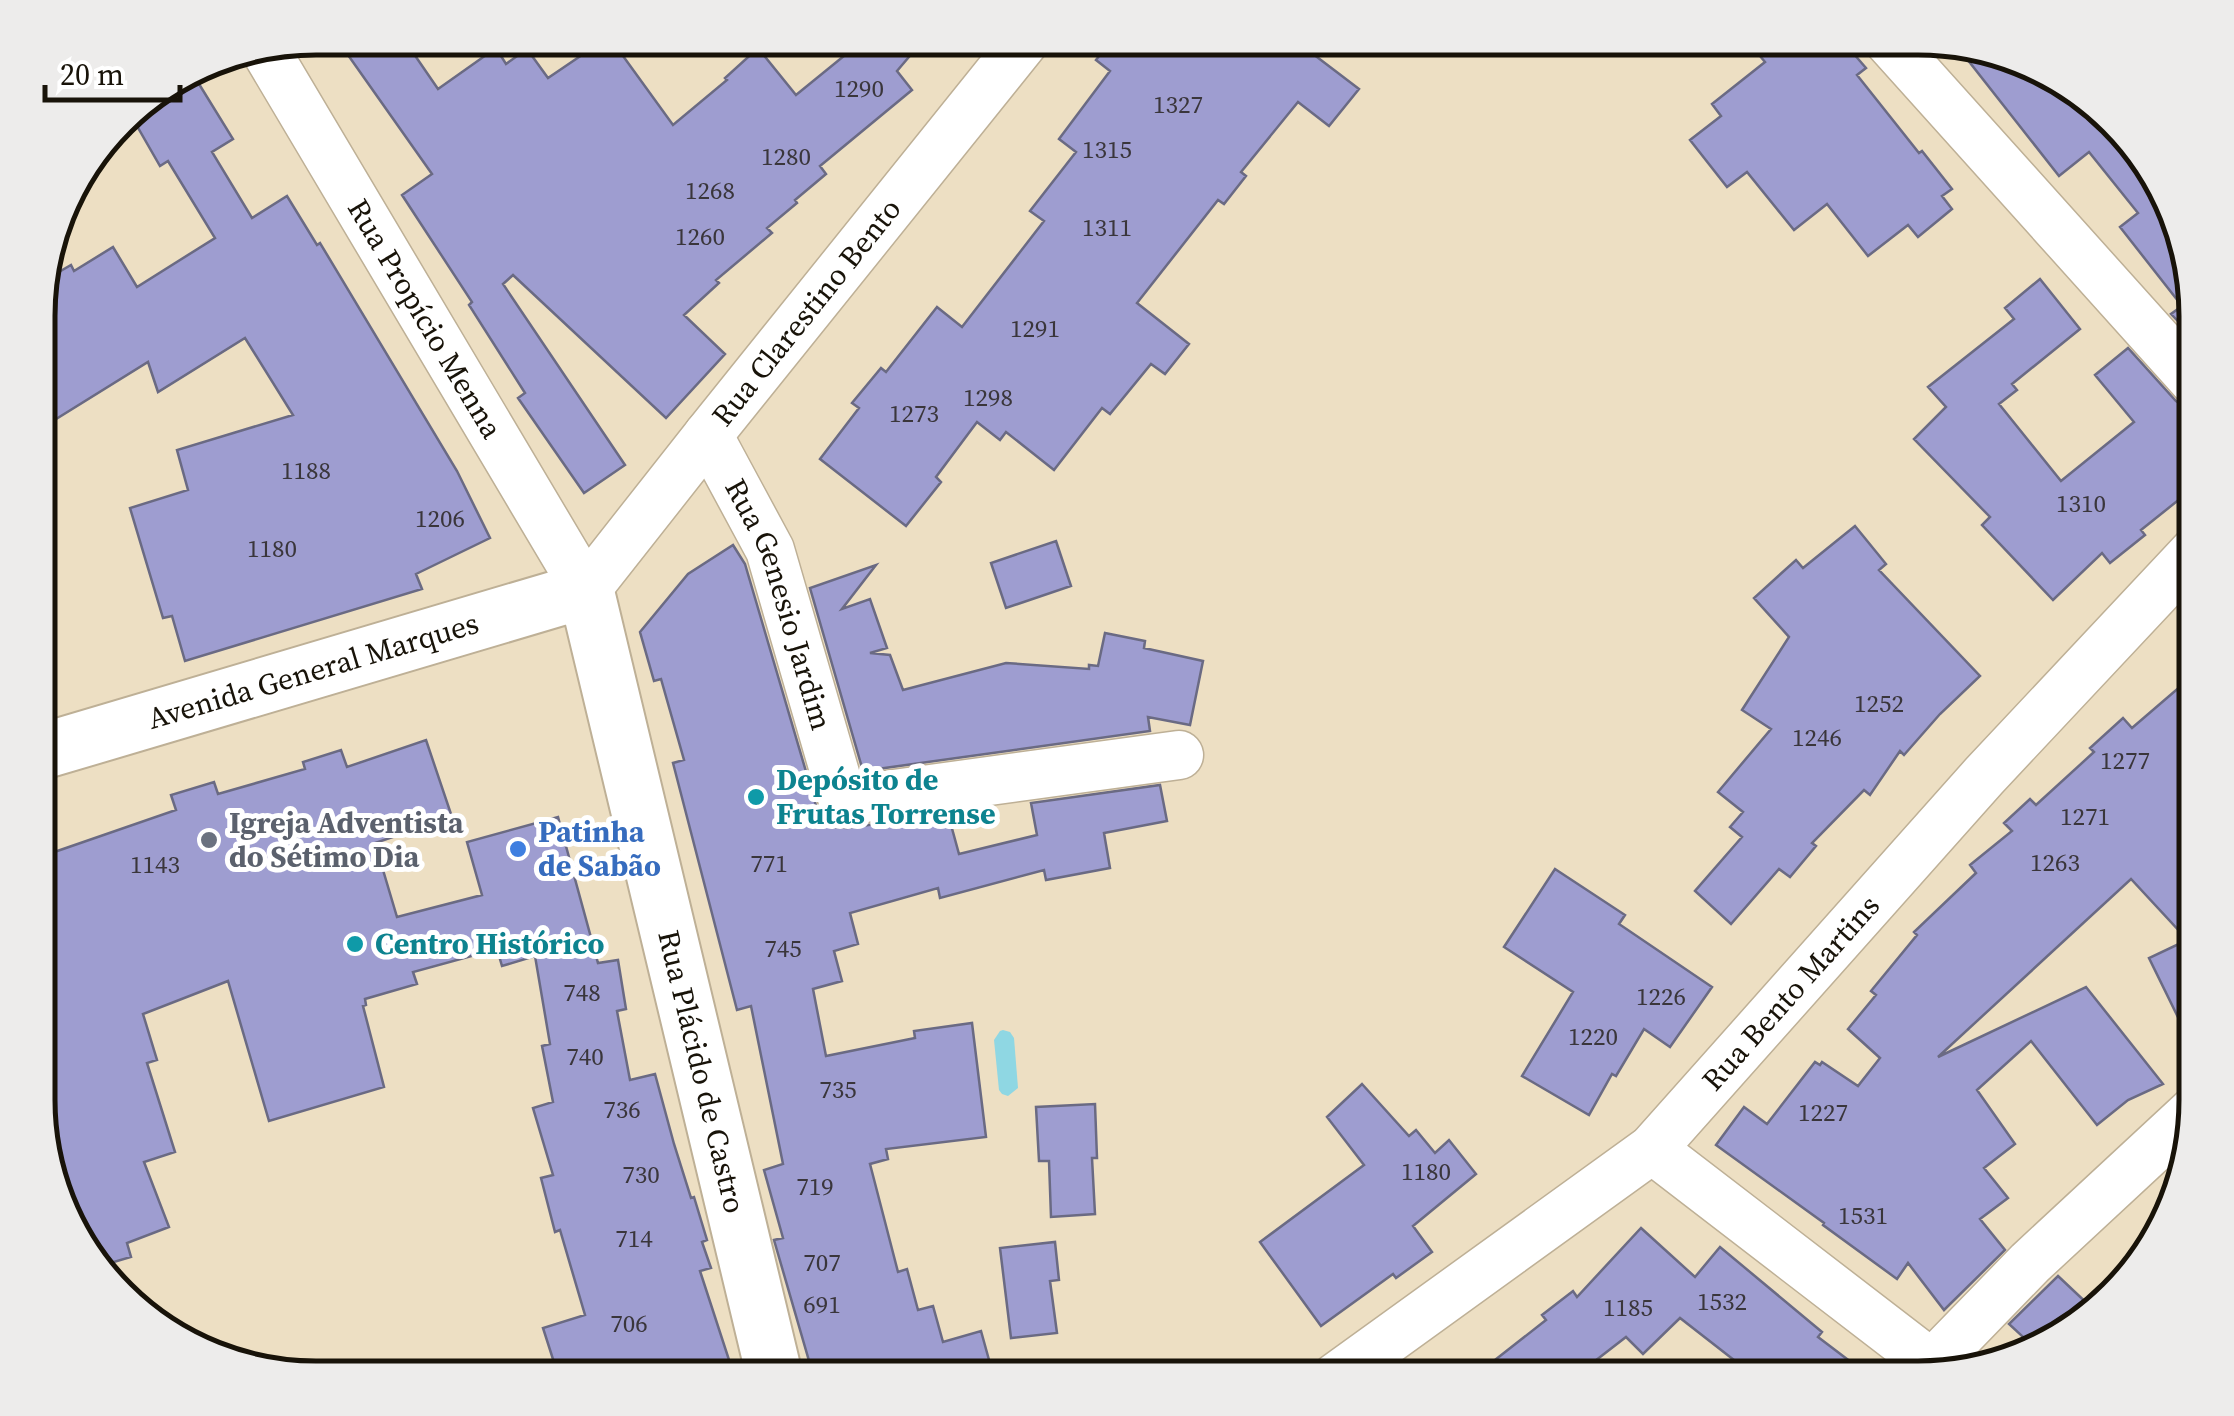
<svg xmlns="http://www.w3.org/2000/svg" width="2234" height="1416" font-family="'Source Serif 4',serif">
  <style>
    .water { fill: #8fd7e3 }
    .building { fill: #9e9dd0; stroke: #6a6a83; stroke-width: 2.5 }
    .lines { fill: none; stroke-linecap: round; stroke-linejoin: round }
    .street-casing { stroke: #beb096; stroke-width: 51 }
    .secondary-casing { stroke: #beb096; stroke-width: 59 }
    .street { stroke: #fff; stroke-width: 48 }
    .secondary { stroke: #fff; stroke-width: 55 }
    .culture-dot { fill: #0f9aa8; stroke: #fff; stroke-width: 4 }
    .worship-dot { fill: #6b7280; stroke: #fff; stroke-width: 4 }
    .shop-dot { fill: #3f7fe0; stroke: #fff; stroke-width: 4 }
    .labels { text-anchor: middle; stroke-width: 10; stroke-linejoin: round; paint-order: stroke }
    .number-label { font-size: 25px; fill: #3a363b }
    .street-label { font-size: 30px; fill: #181309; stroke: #fff }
    .culture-label { font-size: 30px; font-weight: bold; fill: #0d838f; stroke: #fff; text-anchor: start }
    .worship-label { font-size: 30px; font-weight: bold; fill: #5b616d; stroke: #fff; text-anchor: start }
    .shop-label { font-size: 30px; font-weight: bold; fill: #366cbe; stroke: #fff; text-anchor: start }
    .rim { fill: none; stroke: #181309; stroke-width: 5 }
  </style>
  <rect width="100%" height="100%" fill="#eddfc3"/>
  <path class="water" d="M1003,1030L1010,1032L1014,1038L1018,1088L1008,1096L1002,1094L999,1090L994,1040L1000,1031Z"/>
  <path class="building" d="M336,38H403L438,89L496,48L506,64L527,49L548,78L607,38H610L673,125L727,80L725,78L758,48L796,95L866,38H925L897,71L912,90L820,166L826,174L795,200L797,203L767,228L772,233L716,280L719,283L684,315L725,354L666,418L513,275L503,284L625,465L584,493L518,398L525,393L469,305L472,302L402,195L432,174Z
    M1113,38H1292L1359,89L1329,126L1298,102L1241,172L1246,176L1224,204L1218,200L1137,303L1189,344L1165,374L1151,364L1110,414L1102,408L1054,470L1006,432L1000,440L977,422L936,477L941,482L906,526L820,459L859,408L852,403L881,368L886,372L937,307L962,327L1044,221L1030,211L1076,152L1059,139L1110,71L1096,60Z
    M1745,38H1840L1866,68L1857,75L1919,153L1922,151L1952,189L1942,196L1952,209L1918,237L1908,225L1868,256L1827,204L1794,230L1747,172L1727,187L1690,140L1721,116L1712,104L1765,62Z
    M1960,50L2072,84L2158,175L2196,297V340L2171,314L2182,306L2120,227L2138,213L2089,152L2059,176Z
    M191,71L233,139L212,152L252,218L287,196L317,245L320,243L457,471L490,538L416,574L422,589L185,661L172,616L163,618L130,508L188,490L177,450L293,415L245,338L158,392L148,362L40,429V283L71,265L74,271L113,247L137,287L215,238L168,161L160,166L129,112L132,107Z
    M2040,279L2080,329L2012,384L2017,390L1999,404L2061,481L2134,422L2095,375L2128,348L2176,401L2188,409L2196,419V486L2141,530L2145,535L2110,563L2102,553L2053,600L1982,525L1990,517L1914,439L1946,407L1928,387L2014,319L2005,308Z
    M1855,526L1886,564L1879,570L1980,676L1940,714L1904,755L1900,751L1870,795L1864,790L1812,843L1816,846L1790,877L1779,869L1731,924L1695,891L1742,837L1730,827L1743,812L1718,792L1771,729L1742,710L1789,637L1754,598L1796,560L1803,568Z
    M1056,541L1071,586L1006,608L991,563Z
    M733,545L745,564L817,809L822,819L833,827L847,828L948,814L959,854L1037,835L1031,803L1160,785L1167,821L1104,833L1110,868L1046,880L1044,870L940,898L938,888L850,913L858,944L834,951L842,981L813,989L826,1056L915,1038L914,1031L972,1023L986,1137L886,1149L888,1159L870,1164L898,1272L907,1269L918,1310L933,1306L943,1342L981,1331L994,1378H814L774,1240L783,1238L764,1170L783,1164L751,1006L737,1010L673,763L684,760L661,679L654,681L640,632L688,574Z
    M876,565L842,609L870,599L887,648L870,653L890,655L903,690L1006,663L1089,669V665L1098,666L1105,633L1145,641L1144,648L1203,661L1190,725L1148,717L1150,731L863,771L810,588Z
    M2196,673V949L2131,879L1938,1057L2086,987L2163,1084L2128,1100L2097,1125L2031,1041L1977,1090L2015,1144L1984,1168L2008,1198L1980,1219L2005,1250L1944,1310L1908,1263L1897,1279L1823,1225L1824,1223L1716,1145L1744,1107L1767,1124L1815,1062L1820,1065L1822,1062L1858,1086L1880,1058L1848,1029L1876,995L1871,991L1917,935L1914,932L1976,873L1970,865L2012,831L2004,823L2030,799L2036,805L2094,752L2090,748L2123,718L2132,728Z
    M426,740L452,817L375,843L397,917L482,895L467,842L558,817L598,963L618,960L626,1009L617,1011L630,1080L655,1074L674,1144L691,1198L694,1197L707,1240L702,1242L711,1268L700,1271L731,1366L695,1378H559L543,1328L585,1315L560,1230L555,1232L541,1178L553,1175L533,1108L553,1102L542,1046L550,1044L535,956L502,966L497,949L413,972L417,984L365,999L366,1005L363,1006L384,1087L269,1121L228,981L143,1014L157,1060L147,1063L175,1152L144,1162L169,1227L127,1243L131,1257L100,1266L84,1250L69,1197L62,1200L46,1153L55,1149L40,1106V857L176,810L171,795L214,782L218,794L305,769L303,762L341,750L347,767Z
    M1555,869L1625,915L1619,924L1712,987L1670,1047L1644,1029L1616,1076L1612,1074L1589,1115L1522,1076L1573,992L1504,947Z
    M2183,942L2196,970V1054L2149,958Z
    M1362,1084L1409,1136L1416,1130L1435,1153L1449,1140L1476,1174L1413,1226L1432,1252L1396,1278L1393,1274L1321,1326L1260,1242L1364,1165L1327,1117Z
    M1095,1104L1097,1158H1092L1095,1214L1051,1217L1049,1161H1039L1036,1107Z
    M1641,1228L1695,1277L1720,1247L1822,1332L1818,1337L1872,1378H1757L1680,1318L1643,1354L1626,1337L1573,1378H1472L1546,1320L1542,1315L1573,1291L1577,1297Z
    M1055,1242L1059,1280L1050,1281L1057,1333L1011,1338L1000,1248Z
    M2058,1276L2092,1308L2057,1341L2035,1348L2009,1324Z"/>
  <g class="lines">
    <defs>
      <g id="street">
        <path d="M1886,38L2196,383"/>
        <path id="s1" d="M264,48L586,590L708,435L1027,38"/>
        <path id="s2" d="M708,435L770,550L843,801L1179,755"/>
        <path d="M1652,1149L1946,1375"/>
        <path d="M1932,1364L2030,1263L2196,1109"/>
        <path id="s3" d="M1335,1378L1652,1149L1984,776L2196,550"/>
      </g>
      <g id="secondary">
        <path id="s4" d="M40,752L586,590L775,1378"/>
      </g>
    </defs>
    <use href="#street" class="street-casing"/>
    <use href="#secondary" class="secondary-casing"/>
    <use href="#street" class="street"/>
    <use href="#secondary" class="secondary"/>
  </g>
  <g class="culture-dot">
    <circle cx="756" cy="797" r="10"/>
    <circle cx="355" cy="944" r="10"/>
  </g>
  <circle class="worship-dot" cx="209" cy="840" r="10"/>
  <circle class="shop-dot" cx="518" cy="849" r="10"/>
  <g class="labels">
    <g class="number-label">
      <text x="859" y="97">1290</text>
      <text x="1178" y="113">1327</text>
      <text x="1107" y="158">1315</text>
      <text x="786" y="165">1280</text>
      <text x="710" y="199">1268</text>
      <text x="1107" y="236">1311</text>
      <text x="700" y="245">1260</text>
      <text x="1035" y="337">1291</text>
      <text x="988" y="406">1298</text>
      <text x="914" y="422">1273</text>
      <text x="306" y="479">1188</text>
      <text x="2081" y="512">1310</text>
      <text x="440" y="527">1206</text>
      <text x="272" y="557">1180</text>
      <text x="1879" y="712">1252</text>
      <text x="1817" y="746">1246</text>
      <text x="2125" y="769">1277</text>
      <text x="2085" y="825">1271</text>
      <text x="2055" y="871">1263</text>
      <text x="769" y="872">771</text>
      <text x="155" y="873">1143</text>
      <text x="783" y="957">745</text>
      <text x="582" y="1001">748</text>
      <text x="1661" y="1005">1226</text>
      <text x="1593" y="1045">1220</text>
      <text x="585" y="1065">740</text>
      <text x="838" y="1098">735</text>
      <text x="622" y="1118">736</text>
      <text x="1823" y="1121">1227</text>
      <text x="1426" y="1180">1180</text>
      <text x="641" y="1183">730</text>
      <text x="815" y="1195">719</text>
      <text x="1863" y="1224">1531</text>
      <text x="634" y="1247">714</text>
      <text x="822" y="1271">707</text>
      <text x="1722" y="1310">1532</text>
      <text x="822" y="1313">691</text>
      <text x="1628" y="1316">1185</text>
      <text x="629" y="1332">706</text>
    </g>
    <g class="street-label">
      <text dy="10" stroke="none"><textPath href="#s1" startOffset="985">Rua Clarestino Bento</textPath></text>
      <text dy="10" stroke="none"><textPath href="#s1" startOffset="315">Rua Propício Menna</textPath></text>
      <text dy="10" stroke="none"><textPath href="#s2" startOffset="185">Rua Genesio Jardim</textPath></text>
      <text dy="10" stroke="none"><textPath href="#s4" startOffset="285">Avenida General Marques</textPath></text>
      <text dy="10" stroke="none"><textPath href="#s3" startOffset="600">Rua Bento Martins</textPath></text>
      <text dy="10" stroke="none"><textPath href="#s4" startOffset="1065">Rua Plácido de Castro</textPath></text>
    </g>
    <g class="culture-label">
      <text x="776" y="790">Depósito de<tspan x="776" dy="34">Frutas Torrense</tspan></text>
      <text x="375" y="954">Centro Histórico</text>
    </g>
    <g class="worship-label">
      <text x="229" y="833">Igreja Adventista<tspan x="229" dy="34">do Sétimo Dia</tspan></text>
    </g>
    <g class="shop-label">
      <text x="538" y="842">Patinha<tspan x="538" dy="34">de Sabão</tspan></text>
    </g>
  </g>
  <path d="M0 0H2234V1416H0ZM316 55H1918A261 261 0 0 1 2179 316V1100A261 261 0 0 1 1918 1361H316A261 261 0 0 1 55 1100V316A261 261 0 0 1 316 55Z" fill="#edeceb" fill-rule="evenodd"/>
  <path class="rim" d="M316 55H1918A261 261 0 0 1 2179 316V1100A261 261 0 0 1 1918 1361H316A261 261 0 0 1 55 1100V316A261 261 0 0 1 316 55Z"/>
  <path d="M45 85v15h135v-15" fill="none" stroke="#181309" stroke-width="5"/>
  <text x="60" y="85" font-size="30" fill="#181309" stroke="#ffffff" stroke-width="8" paint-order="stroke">20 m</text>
</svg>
